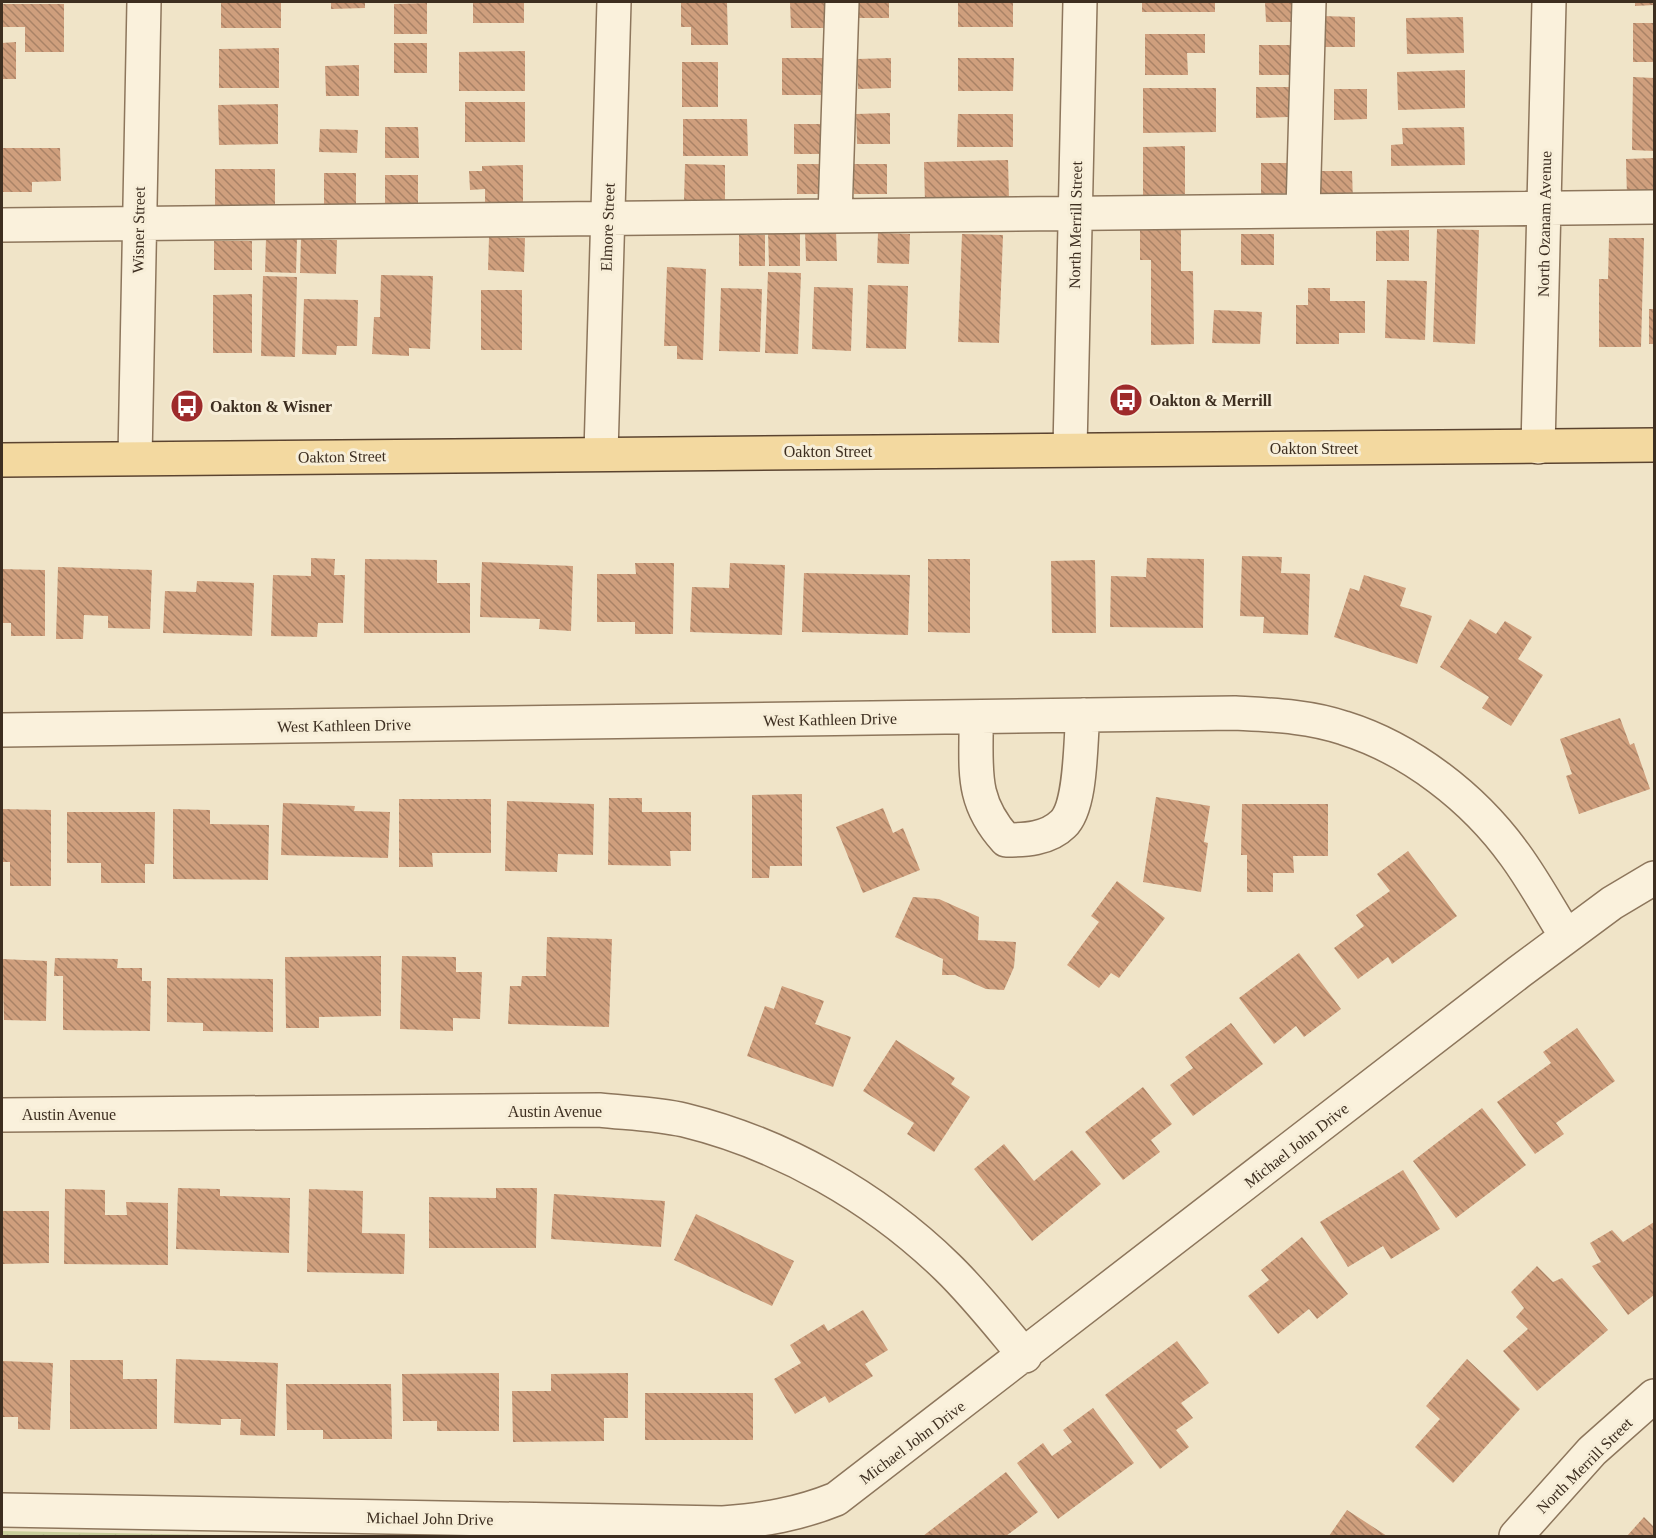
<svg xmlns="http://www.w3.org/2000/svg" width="1656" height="1538" font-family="Georgia,serif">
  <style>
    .park { fill: url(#park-tufts) }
    .building { fill: url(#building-back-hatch) }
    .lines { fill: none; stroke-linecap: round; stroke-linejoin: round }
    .minor-casing { stroke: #8d765c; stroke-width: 36 }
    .major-casing { stroke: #5b4430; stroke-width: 36 }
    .minor { stroke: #faf1dc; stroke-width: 33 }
    .major { stroke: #f3d9a0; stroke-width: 33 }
    .labels { text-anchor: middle; stroke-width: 6; stroke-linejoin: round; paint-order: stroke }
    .street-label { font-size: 16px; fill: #3d2e20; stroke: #f7eed8 }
    .poi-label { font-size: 16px; font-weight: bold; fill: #3d2e20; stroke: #f7eed8; text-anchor: start }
  </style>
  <defs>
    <pattern id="park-tufts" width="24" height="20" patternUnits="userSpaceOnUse" patternTransform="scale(1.5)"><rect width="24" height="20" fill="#c9cf9b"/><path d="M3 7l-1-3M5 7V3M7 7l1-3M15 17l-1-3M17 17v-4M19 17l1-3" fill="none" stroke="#aeb285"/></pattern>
    <pattern id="building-back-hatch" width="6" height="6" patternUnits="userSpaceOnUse" patternTransform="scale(1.5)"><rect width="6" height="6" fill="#cf9f7d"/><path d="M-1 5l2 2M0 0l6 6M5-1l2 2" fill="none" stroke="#a98266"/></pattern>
  </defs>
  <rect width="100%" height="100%" fill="#f0e4c8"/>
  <path class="park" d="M2,1531L271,1536H2Z"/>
  <path class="building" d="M221,2H281V28H221Z
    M331,2H365V8L331,9Z
    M473,2H524V23H473Z
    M681,2H727L728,45H691V27H681Z
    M790,2H824V28H791Z
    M859,2H889V18H859Z
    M958,2H1013V27H958Z
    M1142,2H1215V12H1142Z
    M1265,2H1299V22H1266Z
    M1635,2H1654V5L1635,6Z
    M427,3V34H394V4Z
    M2,4H64V52H25V27H2Z
    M1322,16L1355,17V47H1322Z
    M1463,17L1464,53L1407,54L1406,18Z
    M1633,23H1654V62H1633Z
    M1145,34H1205V53H1187L1188,75H1145Z
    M16,42V79H2V43Z
    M394,43H427V73H394Z
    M1259,45H1292V75H1259Z
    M279,48V88H219V49Z
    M525,51V91H459V52Z
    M782,58H825V95H782Z
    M891,58V88L858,89L857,59Z
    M958,58H1014L1013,91H958Z
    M682,62H718V107H682Z
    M359,65V96H326L325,66Z
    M1465,70V108L1398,110L1397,72Z
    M1633,77L1654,78V151L1632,150Z
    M1256,87H1289V117L1256,118Z
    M1143,88H1216V132L1143,133Z
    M1334,89H1367V119L1334,120Z
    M465,102H525V142H465Z
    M278,104V144L219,145L218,105Z
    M890,113V144H857L856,114Z
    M958,114H1013V147H957Z
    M683,119H747L748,156H683Z
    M794,124H827V154H794Z
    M385,127H418L419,158H385Z
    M1464,127L1465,165L1391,166V145L1403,144L1402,128Z
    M320,129L358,130L357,153L319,152Z
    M1185,146V194L1143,195V147Z
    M2,148H60L61,181L32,182V192H2Z
    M1654,158V196L1627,197L1626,159Z
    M1008,160L1009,201L925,203L924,162Z
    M1261,163H1294V193L1261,194Z
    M685,164L725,165V202L684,201Z
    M797,164H830L831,194H797Z
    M854,164H887V194H854Z
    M523,165V204L485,205V189L470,190L469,171H482V166Z
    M215,169H275V209H215Z
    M1319,171H1352L1353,201H1319Z
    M324,173H356V208H324Z
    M385,175H418V205H385Z
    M1140,226H1181V271H1193L1194,344L1151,345V260H1140Z
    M1437,229L1479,230L1475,344L1433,342Z
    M1409,230V261H1376V231Z
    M805,231H836L837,261H806Z
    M768,232H800V266H769Z
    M878,233L910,234L909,264L877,263Z
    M962,234L1003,235L999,343L958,342Z
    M1241,234H1274V265H1241Z
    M739,235H765V266H739Z
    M489,237L525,238L524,272L488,270Z
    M266,238L297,239L296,273L265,272Z
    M1609,238H1644L1641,347H1599V279H1608Z
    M301,239L337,240L336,274L300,273Z
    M214,241H252V270H214Z
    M667,267L706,269L703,360L677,359V346H664Z
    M768,272L801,273L798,354L765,353Z
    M381,275L433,276L430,349L409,348V356L372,354L374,317H380Z
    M263,276L297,277L295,357L261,356Z
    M1387,280L1427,281L1425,340L1385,338Z
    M868,285L908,286L906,349L866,348Z
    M814,287L853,288L851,351L812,349Z
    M721,288L762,289L760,352L719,351Z
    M1308,288H1330V301H1365V333H1339V344H1296V305H1308Z
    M481,290H522V350H481Z
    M252,294V353H213V295Z
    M304,299L358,300L357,346H337L336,355L302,354Z
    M1649,309H1654V344H1649Z
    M1214,310L1262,312L1260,344L1212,343Z
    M1242,556L1282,557L1281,573L1310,574L1308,635L1263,633L1264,617L1240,616Z
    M311,558L335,559L334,575H345L343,623H318L317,637L271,636L273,575L311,576Z
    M1147,558L1204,559L1203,628L1110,627L1111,576L1146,577Z
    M365,559L437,560V583H470V633H364Z
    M928,559H970V633L928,632Z
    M1095,560L1096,633H1052L1051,561Z
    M482,562L573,566L571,631L539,629L540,619L480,617Z
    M635,563H674L673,634H635V622H597V574H636Z
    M730,563L785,565L782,635L690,632L692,587L729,588Z
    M58,567L152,570L150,629L108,628V616L84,615L83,639H56Z
    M2,569L45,570V636H11V623H2Z
    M804,573L910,575L908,635L802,632Z
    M1364,575L1406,588L1400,606L1432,616L1417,664L1334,637L1350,588L1359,591Z
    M197,581L254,583L252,636L163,633L165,591L196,592Z
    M1470,619L1496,634L1505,621L1532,637L1518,659L1543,675L1511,726L1482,708L1489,697L1440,667Z
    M1620,718L1630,745L1634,743L1650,789L1579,814L1566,776L1572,774L1560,739Z
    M802,794V866H770L769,878H752V795Z
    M1156,797L1210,806L1204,842L1208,843L1201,892L1143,882Z
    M609,798H642V812H691V851H670L671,866L608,865Z
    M399,799H491V853H432L433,867H399Z
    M507,801L594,804L593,855L558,854L557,872L505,871Z
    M283,803L355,806L354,811L390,812L388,858L281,855Z
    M1242,804H1328V856H1293L1294,873H1273V892H1247V855H1241Z
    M883,808L893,833L903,828L920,870L863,893L836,827Z
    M2,809L51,810V886H10V862H2Z
    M173,809L210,810V824L269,825L268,880L173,879Z
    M67,812H155L154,864H145V883H101V863H67Z
    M1408,851L1457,916L1392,964L1388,957L1358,979L1334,948L1364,926L1356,915L1390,891L1377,874Z
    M1117,881L1165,918L1119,978L1111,973L1099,988L1067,965L1099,922L1091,916Z
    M913,897L939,899L979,917L978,940L1016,942L1014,967L1004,990L986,989L955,975H942L943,959L895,937Z
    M547,937L612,939L609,1027L508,1024L510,986H521L522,976H546Z
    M1299,953L1341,1009L1304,1037L1296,1026L1274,1044L1239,998Z
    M381,956V1016L319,1017V1028H286L285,957Z
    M402,956L456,957V972H482L480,1019L453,1018V1031L400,1029Z
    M55,958L118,959L117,968H142V981H151L150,1031L63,1030V976H54Z
    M2,959L47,961L46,1021L4,1020Z
    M167,978L273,979V1032L203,1031V1023L167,1022Z
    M782,986L824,1001L815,1024L851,1037L833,1087L747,1056L765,1006L774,1009Z
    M1231,1023L1263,1064L1193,1116L1170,1085L1193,1068L1185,1057Z
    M1577,1028L1615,1081L1556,1123L1564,1134L1535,1154L1497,1102L1551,1063L1543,1052Z
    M896,1040L955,1078L951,1084L970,1097L934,1152L907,1134L914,1123L863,1091Z
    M1143,1087L1172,1124L1151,1140L1160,1152L1123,1180L1085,1132Z
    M1482,1108L1526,1165L1456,1218L1413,1161Z
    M1004,1144L1034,1181L1072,1150L1101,1184L1032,1241L974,1169Z
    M1403,1170L1440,1229L1391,1259L1383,1246L1348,1267L1320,1222Z
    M178,1188L220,1189V1196L290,1198L289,1253L176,1249Z
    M496,1188H537L536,1248H429V1197L496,1198Z
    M65,1189L105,1190V1215H127L126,1202L168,1203V1265L64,1264Z
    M309,1189L363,1191L362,1233L405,1234L404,1274L307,1272Z
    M554,1194L665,1201L661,1247L551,1239Z
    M2,1211H49V1263L2,1264Z
    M696,1214L794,1261L772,1306L674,1260Z
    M1654,1222V1295L1628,1315L1592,1266L1601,1262L1590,1243L1612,1230L1623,1242Z
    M1302,1237L1348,1294L1317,1319L1309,1309L1278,1334L1248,1296L1269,1280L1261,1270Z
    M1537,1266L1553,1282L1562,1278L1608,1330L1537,1391L1503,1351L1528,1329L1516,1317L1524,1308L1511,1292Z
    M863,1310L888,1350L865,1364L873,1376L829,1403L825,1396L795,1414L774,1379L801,1363L790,1345L824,1324L828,1331Z
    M1177,1341L1209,1383L1181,1403L1193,1418L1176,1430L1189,1447L1160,1469L1105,1395Z
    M176,1359L278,1363L275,1436L240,1435L241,1419H221V1425L174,1423Z
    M1467,1359L1520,1409L1453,1483L1415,1447L1440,1419L1426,1406Z
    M70,1360H123V1379H157V1429H70Z
    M2,1361L53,1363L50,1430L18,1429V1417H2Z
    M499,1373V1431H437V1421H403L402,1374Z
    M628,1373V1418H604V1441L513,1442L512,1391H551V1374Z
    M286,1384H391L392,1439H323V1430H287Z
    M645,1393H753V1440H645Z
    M1093,1408L1134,1463L1058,1519L1017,1463L1043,1443L1052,1456L1072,1442L1063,1430Z
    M1006,1472L1038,1512L1006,1536H923Z
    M1347,1510L1387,1536H1329Z
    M1644,1517L1654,1527V1536H1627Z"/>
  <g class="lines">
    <defs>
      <path id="minor" d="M1303,210L1309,2
        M835,216L842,2
        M2,225L1654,207
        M1538,447L1549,2
        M1070,449L1080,2
        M601,453L614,2
        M135,458L144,2
        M976,717C977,768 969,799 1006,840C1025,840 1048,839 1063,824C1082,806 1080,741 1083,715
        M2,730L1235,713C1272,715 1309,716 1344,728C1411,749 1474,798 1515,855C1534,881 1549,909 1566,936
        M2,1115L599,1110C627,1113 657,1114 684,1120C782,1144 875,1197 947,1267C975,1294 1000,1326 1025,1356
        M2,1510L723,1523C764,1520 799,1514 836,1499L1519,972L1612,903L1654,878
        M1516,1536L1592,1451L1654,1396"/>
      <path id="major" d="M2,460L1654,445"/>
    </defs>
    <use href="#minor" class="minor-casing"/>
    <use href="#major" class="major-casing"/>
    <use href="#minor" class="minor"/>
    <use href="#major" class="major"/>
  </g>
  <defs>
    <symbol id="bus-disc" viewBox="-11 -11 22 22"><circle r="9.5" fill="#9e2a2b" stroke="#f7eed8"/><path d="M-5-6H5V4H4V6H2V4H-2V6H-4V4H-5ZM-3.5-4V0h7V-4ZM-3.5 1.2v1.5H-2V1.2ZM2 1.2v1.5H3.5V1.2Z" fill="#fff"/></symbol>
  </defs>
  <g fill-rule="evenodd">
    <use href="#bus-disc" x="1107" y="381" width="38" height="38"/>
    <use href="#bus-disc" x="168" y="387" width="38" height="38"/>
  </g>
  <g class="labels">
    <g class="street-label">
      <text transform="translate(1544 224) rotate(-89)" y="6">North Ozanam Avenue</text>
      <text transform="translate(1075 225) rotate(-89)" y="6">North Merrill Street</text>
      <text transform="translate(607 227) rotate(-88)" y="6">Elmore Street</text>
      <text transform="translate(138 230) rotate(-89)" y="6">Wisner Street</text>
      <text x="1314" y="454">Oakton Street</text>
      <text x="828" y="457">Oakton Street</text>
      <text transform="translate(342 456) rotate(-1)" y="6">Oakton Street</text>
      <text transform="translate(830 719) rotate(-1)" y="6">West Kathleen Drive</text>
      <text transform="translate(344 725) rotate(-1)" y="6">West Kathleen Drive</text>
      <text x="555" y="1117">Austin Avenue</text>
      <text x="69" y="1120">Austin Avenue</text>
      <text transform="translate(1296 1145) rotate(-38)" y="6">Michael John Drive</text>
      <text transform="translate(912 1442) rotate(-37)" y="6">Michael John Drive</text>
      <text transform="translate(1584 1465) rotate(-45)" y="6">North Merrill Street</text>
      <text transform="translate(430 1518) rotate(1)" y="6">Michael John Drive</text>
    </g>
    <g class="poi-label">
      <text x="1149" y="406">Oakton &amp; Merrill</text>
      <text x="210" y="412">Oakton &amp; Wisner</text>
    </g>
  </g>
  <rect width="1656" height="1538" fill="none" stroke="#3d2e20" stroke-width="6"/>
</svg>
